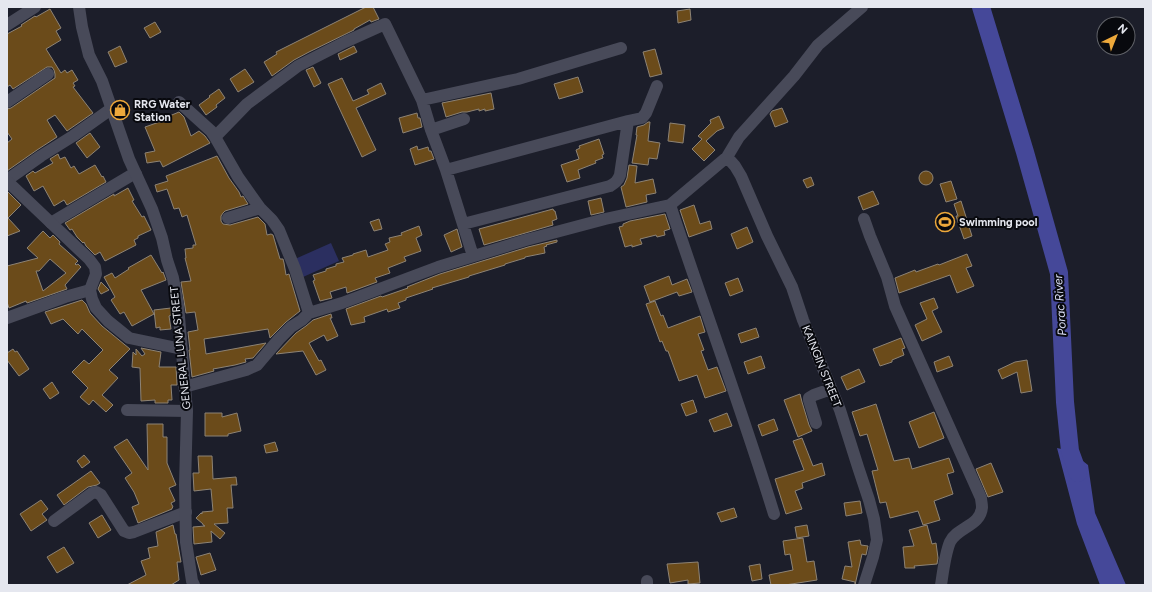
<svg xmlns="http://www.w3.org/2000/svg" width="1152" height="592" font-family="Figtree,sans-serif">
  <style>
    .green { fill: #2b2f60 }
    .water { fill: #454899 }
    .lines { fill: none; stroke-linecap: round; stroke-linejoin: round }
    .river { stroke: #454899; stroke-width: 18 }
    .building { fill: #6b4b1a; stroke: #8d8375; fill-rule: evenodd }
    .street { stroke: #484a59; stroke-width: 12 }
    .secondary { stroke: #484a59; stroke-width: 12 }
    .labels { text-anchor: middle; stroke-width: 4; stroke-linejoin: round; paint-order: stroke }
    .poi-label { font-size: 11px; font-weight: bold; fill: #e5e7ef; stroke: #08090e; text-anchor: start }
    .street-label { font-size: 11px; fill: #e5e7ef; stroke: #08090e }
    .water-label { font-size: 12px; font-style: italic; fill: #dbdff6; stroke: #08090e }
  </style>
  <rect width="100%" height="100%" fill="#1c1e2a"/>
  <path class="green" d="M331,243L339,261L303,277L295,259Z"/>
  <path class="water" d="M1057,448L1070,451L1088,465L1095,513L1126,585H1100L1077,524Z"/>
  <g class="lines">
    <path class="river" d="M981,7L1025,152L1059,273L1065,402L1070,451L1078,473"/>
  </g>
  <path class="building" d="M366,7H373L379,19L371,22L370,20L354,29V30L309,52L294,60L272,76L264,62L277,54L276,52Z
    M50,9L61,28L56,31L61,40L46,49L61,73L65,70L67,73L72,70L78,80L73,83L75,86L73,87L93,113L67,131L55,115L47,120L57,137L37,150L7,171V143L12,139L7,132V109L11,108L52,80L55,78V74L54,70L52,67H47L13,89L10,85L7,87V34L22,26L21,25L35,16L36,17Z
    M690,9L691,20L678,23L677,11Z
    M155,22L161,32L150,38L144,28Z
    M120,46L127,62L115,67L108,52Z
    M354,46L357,52L340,60L338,54Z
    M655,49L662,74L650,77L643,52Z
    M313,67L321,83L314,87L306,70Z
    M245,69L254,82L238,92L230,79Z
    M578,77L583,92L559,99L554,84Z
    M342,78L353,101L369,94L367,90L381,83L386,94L356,108L376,150L362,157L328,84Z
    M219,89L225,98L216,105L217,107L206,115L199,105L210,97L209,96Z
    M491,93L494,109L485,111V109L479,111V109L467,112H462L446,117L442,103Z
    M782,108L788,122L775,127L770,114L772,111Z
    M179,112L184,117L191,136L199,131L205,136L210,143L163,167L160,161L147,163L145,153L155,151L145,127L168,119L167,117Z
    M417,113L418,118H420L422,127L403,133L399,118Z
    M719,116L724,128L717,131L706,141L715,150L704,161L692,149L702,139L698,136L711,123L710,120Z
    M648,122H650L648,141L660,143L657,159L649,158L648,165L632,163L637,135H636L637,127L644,125Z
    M670,123L685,125L683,143L668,141Z
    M90,133L100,147L87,158L76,143Z
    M599,139L604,154L602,155L603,158L595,161L596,163L578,170L580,178L567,182L561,165L579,159L576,150L580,148L579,146Z
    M417,146L418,150L428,147L429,151H431L434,159L415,165L410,149Z
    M58,154L60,159L65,157L71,168L74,166L79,174L95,165L102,177L103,176L106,182L67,205L64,200L54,206L43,186L34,191L26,176L33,171L35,173L53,163L50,159Z
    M217,156L229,178L239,192L241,197L243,196L248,204L225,211L223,213L221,216V221L223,224L230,225L258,217L265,224L267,235L271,234L273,235L280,259H283L284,263L286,275L289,274L300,311L286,322L270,338L268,329L204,339L206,354L266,343L253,358L245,359L246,362L235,365L213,369L214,371L192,377L189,350H190L188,332L198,330L195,312L186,313L181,282L191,281L185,258H186L185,249L193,248V245H196L187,215L182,217L179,208L174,209L167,189L157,192L155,185L168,181L166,176Z
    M629,165L637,166L635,183L653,179L656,193L646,195L647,202L626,207L621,187L624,185L627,178Z
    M919 178a7 7 0 1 1 14 0a7 7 0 1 1-14 0Z
    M811,177L814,185L807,188L803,180Z
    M951,181L957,199L946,202L940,184Z
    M128,188L134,200L132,201L142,217L144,216L151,230L138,236V238L134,240L136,245L105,261L100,252L95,255L86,246L84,242L83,243L77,237L72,229L70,230L65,223L114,194V196Z
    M7,191L21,205L8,218L20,231L7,236Z
    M873,191L879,204L863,210L858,197Z
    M601,198L604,212L591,215L588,201Z
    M961,201L972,236L964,239L956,216H958L954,204Z
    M694,205L700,224L710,221L712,229L689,237L680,210Z
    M553,209L554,211H555L557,219L552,221L553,225L484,245L479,229Z
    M665,214L670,229L664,231L665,235L657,237L656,235L640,239L642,244L632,247V245L625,247L619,227L623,226V224L630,221Z
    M379,219L382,229L374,231L370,222Z
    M419,226L422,235L416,238L421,251L404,257L406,261L388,268L390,273L375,278L377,282L347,293L346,287L330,292L332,298L320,301L313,281L315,280L313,275L326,271V269L336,266V264L344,262L342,258L353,255V254L366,250L368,257L388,250L385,244L390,242L389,238L402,235L401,233Z
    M747,227L753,242L737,249L731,234Z
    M457,229L462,247L451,252L444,235Z
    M43,231L50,238L53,235L60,242L59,244L78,261L75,264L76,265L78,264L81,267L65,285L67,289L27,303L26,301L9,308L7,302V266L38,258L27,248ZM50,259L66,273L43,291L36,271H39Z
    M557,240V242L546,245L547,246L544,247L545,253L525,257V258L505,264V265L469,276V277L432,288L433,289L406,298V300L398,303L400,308L388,312L387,309L364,317L365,322L351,325L346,309L381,296L382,297L408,288L407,287L440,274L528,247Z
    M967,254L972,266L966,268L974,286L957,293L950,275L899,293L895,278L915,270L916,272L938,264L939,265Z
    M151,255L162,273L163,272L166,280L141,290L154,314L132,326L124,312L120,314L111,300L115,297L104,277L112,273L115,278L129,269L128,268Z
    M669,276L672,285L687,279L692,292L679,296L677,292L650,302L644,286Z
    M738,278L743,291L730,296L725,283Z
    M101,282L109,290L101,294L98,289Z
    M934,298L938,308L932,311L942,332L922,341L915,325L927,319L920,303Z
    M82,300L86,304L90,313L102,326L130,349L109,370L118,378L102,395L113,405L106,412L93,400L89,405L80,397L88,388L72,372L84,360L89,364L103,350L82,329L78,334L63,319L51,324L45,312Z
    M655,301L661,316L663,315L668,328L700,316L705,332L698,334L704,350L701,351L708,370L717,367L726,391L705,398L697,375L679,381L668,351H666L662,341L660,342L646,304Z
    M171,308V315L169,316L171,329L160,330V327L156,328L154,310Z
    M331,314L332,318H330L338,336L327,341L324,335L309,343L319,361L321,360L326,370L316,375L303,351L276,354L296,333L306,326L313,320Z
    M756,328L759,337L741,343L738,334Z
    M901,338L905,348L902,349L904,355L892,360V362L880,366L873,349Z
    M141,348L161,352L159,367H176L177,384V385H171L172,400H168V403H155V400L141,401L140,368L132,367L133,352L136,355V349L142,356L145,354Z
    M13,349L15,352L17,351L29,369L19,376L7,360V353Z
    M761,356L765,368L748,374L744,362Z
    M949,356L953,366L937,372L934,362Z
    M1027,360L1032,391L1021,393L1017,372L1002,379L998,370L1015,362Z
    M859,369L865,382L847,390L841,377Z
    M52,382L59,393L50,399L43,389Z
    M800,394L802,402L809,425L812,431L798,437L784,400Z
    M693,400L697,412L686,416L681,404Z
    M876,404L894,461L909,458L912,469L949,458L954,472L947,474L953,494L934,501L940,520L923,525L918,511L890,518L886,502L880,503L872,471L878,470L867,434L860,436L852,412Z
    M934,412L944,438L919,448L909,422Z
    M205,413H222V417L237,413L241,431L228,434V436H205Z
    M727,413L732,426L714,432L709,420Z
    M774,419L778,430L762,436L758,425Z
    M147,424H163V437H167V463L176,485L169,488L175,501L171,503L173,507L172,508V509L138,523L132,507L139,504L134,492L125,478L132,473L114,447L127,439L148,470Z
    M802,438L813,466L822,463L825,475L802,483L803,488L795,491L802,509L786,514L775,479L804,470L793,441Z
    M275,442L278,451L266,453L264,445Z
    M84,455L90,462L82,468L77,461Z
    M198,456H212L213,479L236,477L237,485H231L233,508H227L228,523L214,524L225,533L220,539L211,531L212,542L194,544L193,527L205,526L203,525V524L196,518L201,513L202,514V512L213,511L211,489L194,491L193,473H199Z
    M991,463L1003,492L988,497L976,469Z
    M91,471L100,483L97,485L88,487L64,505L57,495Z
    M41,500L48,509L42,514L47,520L31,531L20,514Z
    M860,501L862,513L846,516L844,503Z
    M734,508L737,517L721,522L717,513Z
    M102,515L111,530L98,538L89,523Z
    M173,525L175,534H176L181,562H177L179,580L171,585H127L146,575L141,561L150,558L148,548L158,546L156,532Z
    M807,525L809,536L797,538L795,527Z
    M927,525L932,544L936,543L938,558L937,564L914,566L915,568H905L903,547L914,546L909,530Z
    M803,538L807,562L814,561L817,580L785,585H771L769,575L793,570L790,554L785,555L783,541Z
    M860,540L861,545L868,546L866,555L862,554L855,585V582L842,579L845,566L852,567L848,542Z
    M64,547L74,563L57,573L47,557Z
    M210,553L216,570L201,575L196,557Z
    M698,562L700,583L688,584V580L670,583L667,564Z
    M760,564L762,579L752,581L749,566Z"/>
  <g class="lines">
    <path class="street" d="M7,25L35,7
      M422,100L518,79L621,48
      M7,102L48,74
      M179,102L211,131L215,137L238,177L260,208L272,220L279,230L295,269L309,313
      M431,130L464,119
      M215,137L247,104L298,66L345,42L385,24L422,100L431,130L446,170L473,256
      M727,157L735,166L741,176L767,236L792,287L803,320L840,410L858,467L869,500L874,519L877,540L873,557L864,585
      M446,170L628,121
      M7,180L41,156L73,136L111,109
      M670,205C704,308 742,410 774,514
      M228,218L260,208
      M864,219L870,236L887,277L895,306L981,498C981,500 982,504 982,507C981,526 957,527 950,542C945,554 943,572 941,585
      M51,223L130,176L136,174
      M463,224L610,186C615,183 618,181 620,175L628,121L642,118L646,113L657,86
      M7,318L65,297L90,290
      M184,387L246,370L257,365L279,339L291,327L302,320L309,313L342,303L438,267L526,240L605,219L670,205L727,157L739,137L794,76L818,45L862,7
      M127,410L187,411
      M816,423L809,400V398L814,395L831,389
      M54,521L92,493L96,492L101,495L124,531L129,533L134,532L186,512
      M647,581V585"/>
    <path class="secondary" d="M79,7L82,27L89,55L102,81L129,159L152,209L162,238L167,260L173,278L178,305L187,411L185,485L186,542L192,581L194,585
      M7,181L89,259L95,267L96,274L90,290L92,299L96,308L108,321L129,338L182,349"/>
  </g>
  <defs>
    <symbol id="shop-ring" viewBox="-11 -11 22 22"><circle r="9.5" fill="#08090e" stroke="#eda83b" stroke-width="1.5"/><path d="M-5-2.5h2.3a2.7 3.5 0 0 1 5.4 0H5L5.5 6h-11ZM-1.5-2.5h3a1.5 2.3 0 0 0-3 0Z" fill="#eda83b"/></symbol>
    <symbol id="stadium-ring" viewBox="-11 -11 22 22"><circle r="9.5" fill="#08090e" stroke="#eda83b" stroke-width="1.5"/><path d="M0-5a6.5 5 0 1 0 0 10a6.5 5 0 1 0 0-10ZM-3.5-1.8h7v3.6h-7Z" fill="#eda83b"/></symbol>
  </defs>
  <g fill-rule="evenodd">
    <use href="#shop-ring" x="109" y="99" width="22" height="22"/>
    <use href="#stadium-ring" x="934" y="211" width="22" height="22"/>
  </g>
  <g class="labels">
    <g class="poi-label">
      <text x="134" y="108">RRG Water<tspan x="134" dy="13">Station</tspan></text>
      <text x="959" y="226">Swimming pool</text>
    </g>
    <g class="street-label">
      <text transform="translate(180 348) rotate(-96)" y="4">GENERAL LUNA STREET</text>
      <text transform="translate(822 366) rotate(68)" y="4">KAINGIN STREET</text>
    </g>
    <g class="water-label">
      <text transform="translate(1060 305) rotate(-94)" y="4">Porac River</text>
    </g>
  </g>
  <rect width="1152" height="592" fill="none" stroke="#e5e7ef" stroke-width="16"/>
  <g transform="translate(1116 36) rotate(43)"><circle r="19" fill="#08090e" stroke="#606268"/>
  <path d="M0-3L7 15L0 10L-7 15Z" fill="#eda83b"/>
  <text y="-6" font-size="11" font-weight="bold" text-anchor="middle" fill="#e5e7ef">N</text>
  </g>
</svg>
